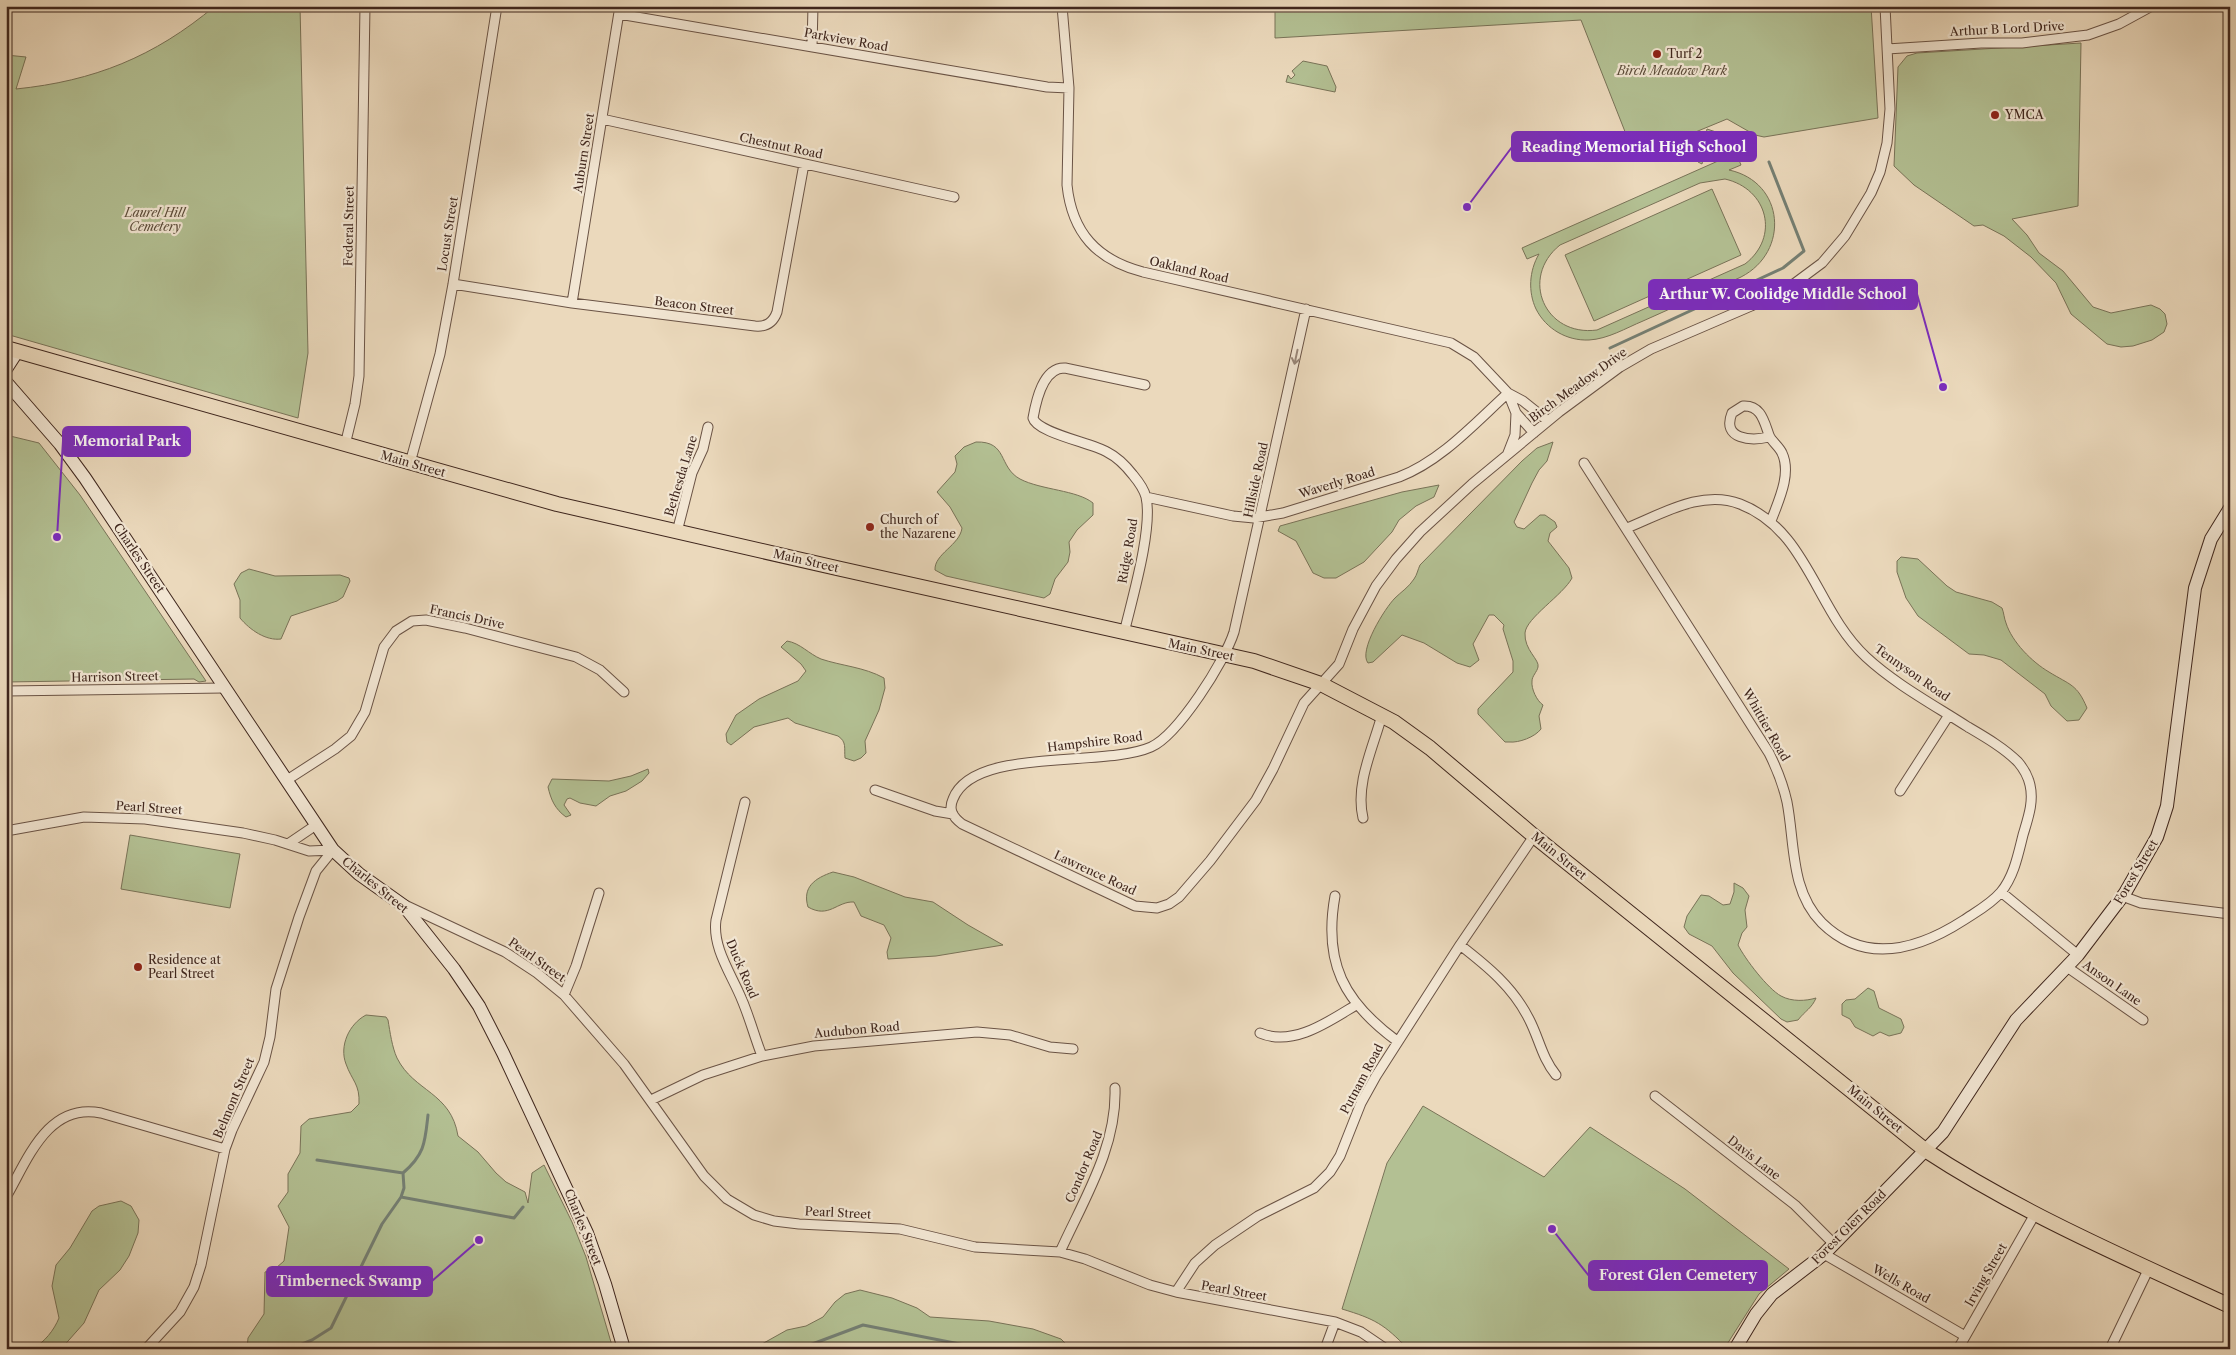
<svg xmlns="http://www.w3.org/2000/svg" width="2236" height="1355" font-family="'Libre Caslon Text',serif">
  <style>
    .green { fill: #b3c093; stroke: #797358; fill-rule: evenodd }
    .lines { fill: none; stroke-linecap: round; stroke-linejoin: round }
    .stream { stroke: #757f73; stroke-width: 3 }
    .street-casing { stroke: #6a5345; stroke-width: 11 }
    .secondary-casing { stroke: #3f261d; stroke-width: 14 }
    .primary-casing { stroke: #3f261d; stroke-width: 16 }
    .street { stroke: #f2e6d3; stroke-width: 9 }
    .secondary { stroke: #f2e6d3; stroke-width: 12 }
    .primary { stroke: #ebd9bc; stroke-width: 14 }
    .oneway { stroke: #988678 }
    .poi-dot { fill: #8f2418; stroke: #f2e6d3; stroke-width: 2 }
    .labels { text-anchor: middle; stroke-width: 4.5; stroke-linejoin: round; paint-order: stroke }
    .street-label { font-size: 12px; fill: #3f261d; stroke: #f2e6d3 }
    .poi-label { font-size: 12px; fill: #3f261d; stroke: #f2e6d3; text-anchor: start }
    .park-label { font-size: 12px; font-style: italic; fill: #5c4c3a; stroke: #f2e6d3 }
    .leader { fill: none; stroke: #7b2cbf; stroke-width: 2 }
    .callout-dot { fill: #7b2cbf; stroke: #f2e6d3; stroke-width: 2 }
    .callout { fill: #7b2cbf; stroke: #7b2cbf; stroke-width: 2 }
    .callout-label { font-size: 14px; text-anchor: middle; font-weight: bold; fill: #fff }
  </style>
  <rect width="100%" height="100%" fill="#ebd9bc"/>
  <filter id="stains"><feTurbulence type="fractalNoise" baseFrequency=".004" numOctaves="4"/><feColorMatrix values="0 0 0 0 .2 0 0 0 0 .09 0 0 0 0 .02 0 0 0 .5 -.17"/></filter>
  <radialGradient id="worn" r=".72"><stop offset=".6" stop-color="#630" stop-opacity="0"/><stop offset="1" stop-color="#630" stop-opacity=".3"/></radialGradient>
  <path class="green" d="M215,6H300L308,353L298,418L6,334V55L26,57L16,89C94,81 154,57 215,6Z
    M1275,6H1871L1878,118L1764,137L1755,135L1727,119L1635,157L1581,20L1275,38Z
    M2081,43L2078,206L2012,219L2027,235L2039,253L2063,271L2093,307L2111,313L2151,305L2160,309L2165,314L2167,324L2164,332L2152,340L2133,346L2121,347L2107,344L2071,314L2056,283L2031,257L2004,236L1983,225L1974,226L1914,185L1894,166L1898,67L1907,56L1917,53Z
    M1303,61L1327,66L1336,87L1335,92L1286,82L1288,75L1291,79L1295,75L1292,71Z
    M1707,129L1716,132L1725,138L1703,159L1702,164L1698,162L1701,158Z
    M1736,153L1741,165L1729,170C1785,182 1790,252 1741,277C1709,292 1676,306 1643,321C1626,328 1608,339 1589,340C1567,341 1546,329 1536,309C1528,292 1529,271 1539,254L1527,259L1522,248ZM1725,179C1768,189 1780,237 1745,264L1597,330C1545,337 1519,278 1560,245L1700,183Z
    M1712,189L1741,255L1594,321L1565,255Z
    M6,435L39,443L80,495L206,681L199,682L194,679L6,682Z
    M976,442C1008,441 998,467 1020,479C1041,490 1077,490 1093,503V515L1077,530L1069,542L1070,552L1068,562L1055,579L1050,594L1044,598L946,576L935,570C934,554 960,545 962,528L950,507L937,492L955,472L957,464L955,456L964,447Z
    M1553,442L1547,461L1539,470L1532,483L1514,522L1517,527L1524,529L1540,515H1545L1555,522L1557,527L1550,533L1548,541L1569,568L1572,578C1563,595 1526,618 1525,633C1524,650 1540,660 1538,667C1537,672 1532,676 1532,681C1531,689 1537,701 1543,705L1539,716L1541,729C1535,737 1519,743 1509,742H1505L1478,714V709L1513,672V661L1503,629L1504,625L1494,615H1489L1473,644L1479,660L1470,667L1457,663L1424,643L1402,635L1373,662L1368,663C1358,651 1385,608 1395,598C1401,592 1409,587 1414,579C1417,575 1418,569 1420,565L1522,461L1537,448Z
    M1439,485L1434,497L1416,506L1399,520L1392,532L1364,562L1336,578H1324L1313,573L1296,541L1278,531L1280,526L1402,492Z
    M1901,557L1918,559L1947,586L1956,592L1992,602L2002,608C2004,613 2004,618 2006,623C2012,642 2032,662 2049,672C2070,685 2077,684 2087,708L2079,720L2067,721L2051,706L2045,694L2001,660L1984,655L1969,654L1918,616L1906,598L1897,572V561Z
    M249,569L275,576L340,575L349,578L350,581L343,597L337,601L291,616L281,639C266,641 250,630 240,618V600L234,584L241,573Z
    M787,641C800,643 809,654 821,659C842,666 864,667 884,678L885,688L879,710L865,741L866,753L861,758L854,761L845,758C844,748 847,742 838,736L795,723L788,718L754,727L731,745L727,742L726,734L736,715L759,699L798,681L806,671L801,664L781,647Z
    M648,769L649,773L642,781L626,791L610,796L596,806L580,803L570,798L567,799L564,805L571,815L566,817C555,809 551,800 548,787L552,779L609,781L631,776Z
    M130,835L240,854L230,908L121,889Z
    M833,872L854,877L905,897L933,902L968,925L1003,945L936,956L888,959L887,952L891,938L884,925L861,916L854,902C837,901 829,919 808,907C802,887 815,878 833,872Z
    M1734,883L1743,888L1749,896L1745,910L1747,927L1742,933L1738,945C1745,959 1768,989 1781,996C1792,1002 1806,1001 1816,998C1812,1008 1805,1011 1798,1020L1787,1022L1781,1019L1733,973L1712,946L1689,934L1684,927L1687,916L1701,895L1709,896L1723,905L1730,904L1734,892Z
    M1868,988L1874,991L1879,1008L1901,1019L1904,1027L1901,1033L1889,1036L1880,1032L1873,1036L1855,1027L1850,1019L1842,1015V1004L1846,1000L1855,999Z
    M366,1015L386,1017L388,1020C390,1032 392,1047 397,1058C414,1092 451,1092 458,1136L478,1152L496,1173L506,1182L525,1192L528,1203L532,1173L544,1165L572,1222L586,1257L613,1349H247L248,1338L264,1314L265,1272L276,1268L284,1261L289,1227L278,1206L288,1192V1174L300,1153L301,1126L309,1119L351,1112L359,1104C360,1084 352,1081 346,1064C339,1046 349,1024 366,1015Z
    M1423,1106L1544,1177L1590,1127L1685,1189L1789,1269L1759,1294L1724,1349H1408C1384,1324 1375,1319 1342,1309L1387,1163Z
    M121,1201L131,1206L139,1220L138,1233L129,1256L120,1270L99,1290L84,1323L61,1349H32C45,1342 54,1330 59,1318L52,1286L56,1265L70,1248L92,1211L99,1206Z
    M860,1290L892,1298L917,1308L930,1317L989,1321L1033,1329L1061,1339L1071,1349L862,1347L753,1349L787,1330L806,1326L823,1317L835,1302L845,1294Z"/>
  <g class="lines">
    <path class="stream" d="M1610,348L1783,268L1804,251L1769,162
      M317,1160L403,1173L404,1188L401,1197
      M403,1173C425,1154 425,1142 428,1115
      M290,1349L312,1340L331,1328L382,1224L401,1197L514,1218L523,1207
      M799,1349L863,1325L985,1349"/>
    <defs>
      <path id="street" d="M1062,6L1069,88L1067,185C1072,233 1097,260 1143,272L1451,343L1474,357L1508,393L1523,401L1548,421
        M619,14L1047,87L1069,88
        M812,47L813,6
        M1887,49L1981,43H2022L2088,35L2119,24L2152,6
        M602,119L954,197
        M453,284L572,303L755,326C766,327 773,323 777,312L804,164
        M572,303L620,6
        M1306,309L1234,632C1225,661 1178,735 1151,747C1104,768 973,746 953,799C948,810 953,817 962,824L1135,906L1157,908L1169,904L1179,897L1210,861L1256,800L1273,769L1304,703L1339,664L1353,629L1376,586L1396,559L1420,532L1472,484L1559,412L1620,367L1651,349L1751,306L1791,286L1822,263L1845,236L1871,193L1880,172L1887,143L1890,109L1885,6
        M1508,393L1516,413L1534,433
        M1769,437C1752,441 1721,440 1732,413L1743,406C1761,405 1764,421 1769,435C1771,441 1779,446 1782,453C1792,474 1778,502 1771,521
        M345,445L355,404L359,376L365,6
        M1508,453L1515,435L1516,413
        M410,463L440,354L453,284L497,6
        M1584,463L1769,753C1777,769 1783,784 1787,802C1795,843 1790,891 1822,923C1866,966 1919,949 1964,920C1976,912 1991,904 2001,892C2014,876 2018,855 2023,835C2028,818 2034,802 2030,785C2028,776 2024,769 2018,762C2004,748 1985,737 1968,727C1934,705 1895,684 1866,657C1816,611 1808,530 1740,504C1702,489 1662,514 1627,528
        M1146,497L1233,516L1254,518L1283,513L1399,477C1441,461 1475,423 1508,393
        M677,532L692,473L703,449L708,427
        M1124,633C1132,599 1153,529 1146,497C1144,489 1138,481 1133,475C1126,466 1117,457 1107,452C1092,443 1037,433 1033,418C1036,401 1043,367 1065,368L1145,385
        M6,691L224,688
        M287,780L335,749L351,736L365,712L384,647L396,631L412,621L426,620L465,628L576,657L600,670L624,692
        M875,790L935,811L953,814
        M1900,791L1949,715
        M745,802L716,920C712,948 732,975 742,1000C750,1019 755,1038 762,1056
        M1363,818C1355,784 1373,748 1382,715
        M6,831L84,817L145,819L243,833L275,840L309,851L333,850
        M288,844L316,825
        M2001,892L2078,955
        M1335,896C1323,963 1344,1002 1397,1041
        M2122,896L2141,903L2230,914
        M405,905L505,952L537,973L564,995L624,1064L704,1176L727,1199L754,1215L774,1221L799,1224L900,1229L975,1247L1060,1252L1085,1259L1150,1285L1176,1292L1335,1322L1361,1332L1386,1349
        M1460,945C1487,966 1513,987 1529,1019C1539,1038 1542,1058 1556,1075
        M2067,967L2143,1020
        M564,995L576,966L599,893
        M1260,1033C1293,1047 1328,1022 1356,1005
        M1655,1096L1795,1205L1834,1244
        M651,1100L703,1075L762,1056L814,1046L977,1032L1010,1035L1050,1047L1073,1049
        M6,1197C28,1159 48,1102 101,1113L225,1149
        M1060,1252C1084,1199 1117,1147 1115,1088
        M1824,1254L1965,1336
        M1176,1292L1195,1263L1215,1245L1258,1216L1314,1188L1330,1172L1340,1156L1361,1103L1376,1076L1460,945L1534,836
        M146,1349L180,1312L194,1287L201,1265L225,1149L232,1130L264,1062L270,1037L276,989L299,917L316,871L333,850
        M1325,1349L1335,1322
        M1958,1349L2035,1214
        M2110,1349L2149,1268"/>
      <path id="secondary" d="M6,369L17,352
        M6,382L60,444L85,478L333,850L359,874L404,906L454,969L479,1006L503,1053L587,1233L605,1284L624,1349
        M1735,1349L1756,1314L1772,1294L1824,1254L1943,1132L2016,1020L2078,955L2125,893L2157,837L2167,806L2195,588L2211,539L2230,508"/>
      <path id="primary" d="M6,348L557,504L841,569L1254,661L1321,684L1394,722L1430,748L1534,836L1925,1150C2021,1213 2126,1258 2230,1306"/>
    </defs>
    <use href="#street" class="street-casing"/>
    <use href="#secondary" class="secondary-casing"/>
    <use href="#primary" class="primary-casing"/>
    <use href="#street" class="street"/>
    <use href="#secondary" class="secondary"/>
    <use href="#primary" class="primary"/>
  </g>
  <defs><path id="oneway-shaft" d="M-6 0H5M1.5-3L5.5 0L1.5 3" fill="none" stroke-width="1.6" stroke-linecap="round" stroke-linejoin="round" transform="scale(1.25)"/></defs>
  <use class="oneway" href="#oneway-shaft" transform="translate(1296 357) rotate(102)"/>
  <g class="poi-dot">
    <circle cx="1657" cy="54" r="5"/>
    <circle cx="1995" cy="115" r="5"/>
    <circle cx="870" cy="527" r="5"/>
    <circle cx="138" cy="967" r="5"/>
  </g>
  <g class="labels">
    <g class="street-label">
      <text transform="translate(2007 29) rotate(-3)" y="4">Arthur B Lord Drive</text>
      <text transform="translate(846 40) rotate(10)" y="4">Parkview Road</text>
      <text transform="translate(781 146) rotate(12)" y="4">Chestnut Road</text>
      <text transform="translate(584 153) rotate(-81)" y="4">Auburn Street</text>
      <text transform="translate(349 226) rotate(-89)" y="4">Federal Street</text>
      <text transform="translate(448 234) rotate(-81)" y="4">Locust Street</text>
      <text transform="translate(1189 270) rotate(13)" y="4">Oakland Road</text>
      <text transform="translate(694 306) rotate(7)" y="4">Beacon Street</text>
      <text transform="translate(1578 385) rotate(-36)" y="4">Birch Meadow Drive</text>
      <text transform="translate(413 464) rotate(16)" y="4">Main Street</text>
      <text transform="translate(681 476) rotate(-73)" y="4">Bethesda Lane</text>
      <text transform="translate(1256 480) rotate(-78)" y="4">Hillside Road</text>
      <text transform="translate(1337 483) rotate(-17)" y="4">Waverly Road</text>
      <text transform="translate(1128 551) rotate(-80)" y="4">Ridge Road</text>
      <text transform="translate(139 558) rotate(56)" y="4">Charles Street</text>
      <text transform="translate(806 561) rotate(13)" y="4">Main Street</text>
      <text transform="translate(467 617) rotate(12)" y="4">Francis Drive</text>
      <text transform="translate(1201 650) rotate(12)" y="4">Main Street</text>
      <text transform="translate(1912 673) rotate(35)" y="4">Tennyson Road</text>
      <text transform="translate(115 677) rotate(-1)" y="4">Harrison Street</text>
      <text transform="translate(1766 725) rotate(60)" y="4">Whittier Road</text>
      <text transform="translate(1095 742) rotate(-7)" y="4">Hampshire Road</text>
      <text transform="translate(149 808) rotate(4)" y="4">Pearl Street</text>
      <text transform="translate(1559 856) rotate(39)" y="4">Main Street</text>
      <text transform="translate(2136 872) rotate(-59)" y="4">Forest Street</text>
      <text transform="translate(1095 873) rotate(25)" y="4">Lawrence Road</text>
      <text transform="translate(375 885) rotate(39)" y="4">Charles Street</text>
      <text transform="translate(537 960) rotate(35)" y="4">Pearl Street</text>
      <text transform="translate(742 969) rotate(67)" y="4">Duck Road</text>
      <text transform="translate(2112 983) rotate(35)" y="4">Anson Lane</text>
      <text transform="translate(857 1030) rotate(-5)" y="4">Audubon Road</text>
      <text transform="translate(1362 1079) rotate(-62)" y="4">Putnam Road</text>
      <text transform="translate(234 1098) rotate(-67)" y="4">Belmont Street</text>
      <text transform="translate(1875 1109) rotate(39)" y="4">Main Street</text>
      <text transform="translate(1754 1158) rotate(38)" y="4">Davis Lane</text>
      <text transform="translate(1084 1167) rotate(-67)" y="4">Condor Road</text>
      <text transform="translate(838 1213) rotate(3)" y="4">Pearl Street</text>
      <text transform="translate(583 1227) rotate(68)" y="4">Charles Street</text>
      <text transform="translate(1849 1227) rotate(-45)" y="4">Forest Glen Road</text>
      <text transform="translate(1986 1275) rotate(-60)" y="4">Irving Street</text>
      <text transform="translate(1901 1284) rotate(30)" y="4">Wells Road</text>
      <text transform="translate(1234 1291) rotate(10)" y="4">Pearl Street</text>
    </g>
    <g class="poi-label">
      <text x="1667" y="58">Turf 2</text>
      <text x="2005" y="119">YMCA</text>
      <text x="880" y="524">Church of<tspan x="880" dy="14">the Nazarene</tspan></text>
      <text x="148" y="964">Residence at<tspan x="148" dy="14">Pearl Street</tspan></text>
    </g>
    <g class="park-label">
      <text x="1672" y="75">Birch Meadow Park</text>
      <text x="155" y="217">Laurel Hill<tspan x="155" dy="14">Cemetery</tspan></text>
    </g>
  </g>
  <path class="leader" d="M1467 207L1512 147M1943 387L1917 294M57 537L63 441M1552 1229L1589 1276M479 1240L432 1281"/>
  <g class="callout-dot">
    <circle cx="1467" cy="207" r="5"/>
    <circle cx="1943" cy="387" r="5"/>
    <circle cx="57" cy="537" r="5"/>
    <circle cx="1552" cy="1229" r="5"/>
    <circle cx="479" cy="1240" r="5"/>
  </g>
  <g class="callout">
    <rect x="1512" y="132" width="244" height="29" rx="5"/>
    <rect x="1649" y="280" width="268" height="29" rx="5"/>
    <rect x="63" y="427" width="127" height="29" rx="5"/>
    <rect x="1589" y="1261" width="178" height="29" rx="5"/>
    <rect x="267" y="1267" width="165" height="29" rx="5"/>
  </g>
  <g class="callout-label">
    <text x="1634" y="152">Reading Memorial High School</text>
    <text x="1783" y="299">Arthur W. Coolidge Middle School</text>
    <text x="127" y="446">Memorial Park</text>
    <text x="1678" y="1280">Forest Glen Cemetery</text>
    <text x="349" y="1286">Timberneck Swamp</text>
  </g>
  <rect width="2236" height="1355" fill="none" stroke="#ebd9bc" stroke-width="25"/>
  <rect x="8" y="8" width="2221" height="1340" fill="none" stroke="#3f261d" stroke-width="2.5"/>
  <rect x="12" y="12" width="2211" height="1330" fill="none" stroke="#3f261d"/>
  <rect width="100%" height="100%" filter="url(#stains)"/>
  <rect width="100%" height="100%" fill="url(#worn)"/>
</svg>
